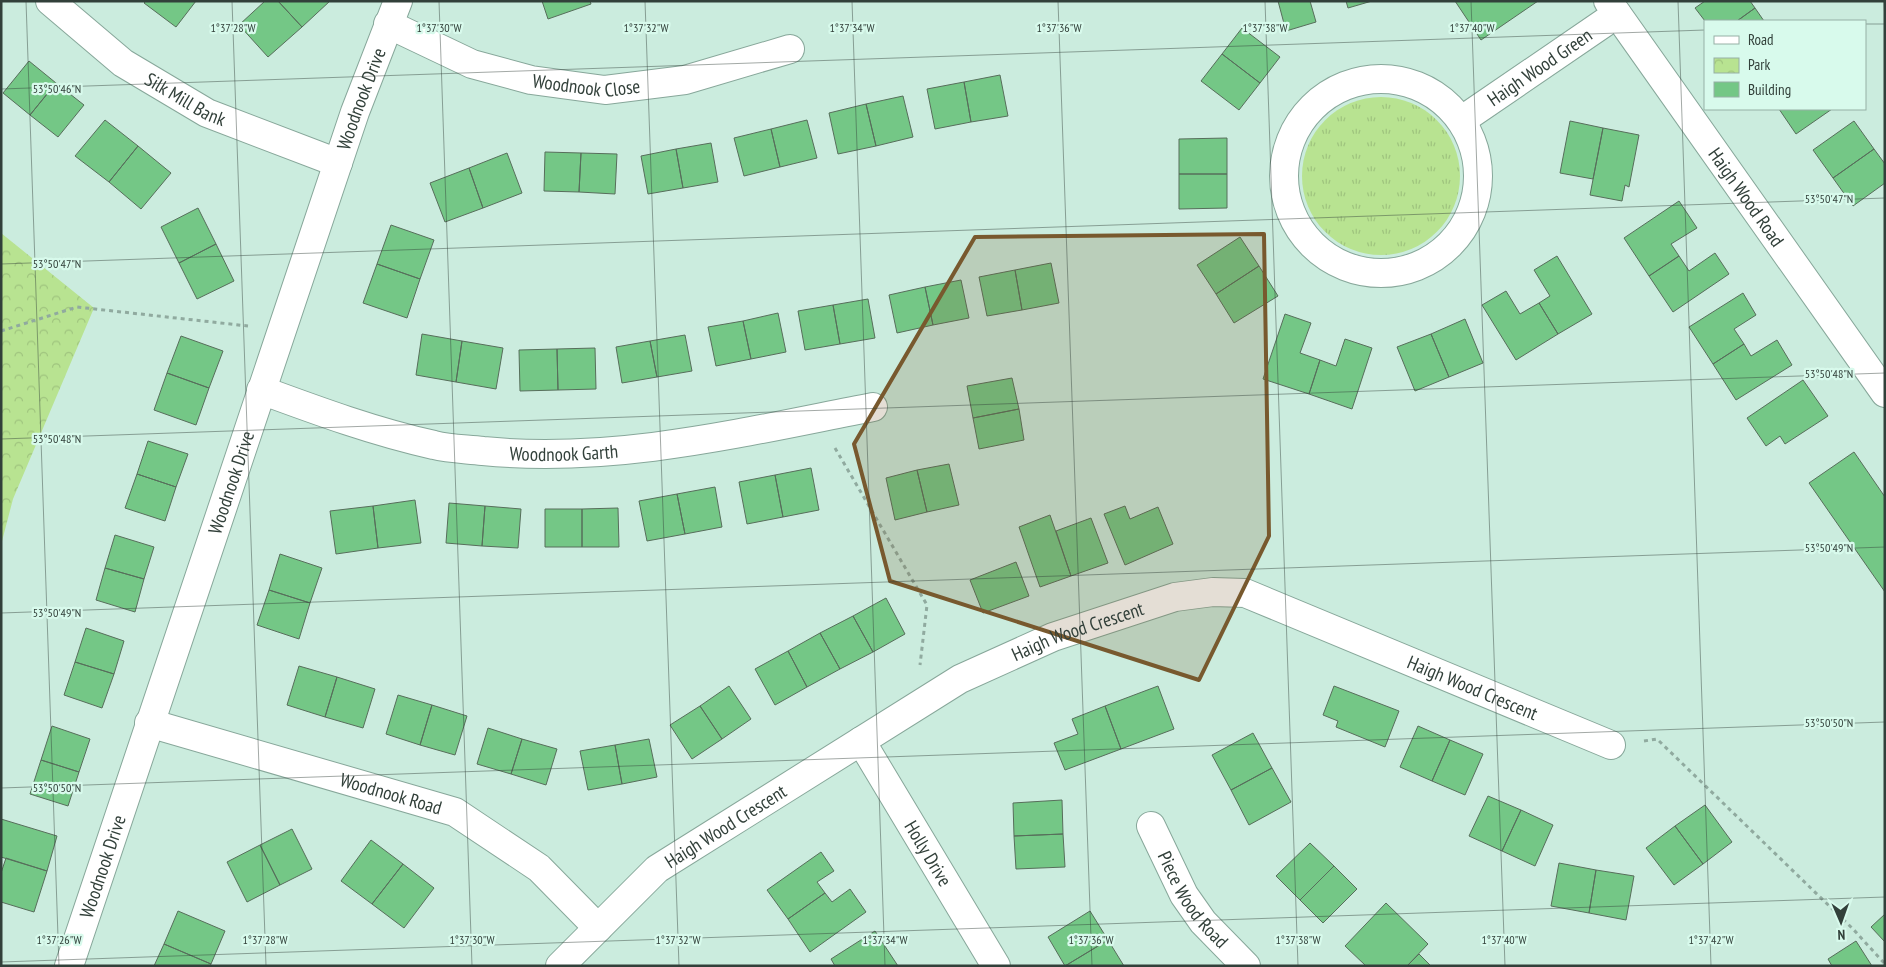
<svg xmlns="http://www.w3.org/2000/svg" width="1886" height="967" font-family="'PT Sans Narrow',sans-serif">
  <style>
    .grass { fill: url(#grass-tufts) }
    .park { fill: url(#park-crowns) }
    .building { fill: #74c786; stroke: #576e5b }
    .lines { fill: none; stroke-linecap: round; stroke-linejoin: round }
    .minor-casing { stroke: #87a79a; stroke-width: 30 }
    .path { stroke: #90aa9f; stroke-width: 3; stroke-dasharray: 4 4; stroke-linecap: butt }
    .minor { stroke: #fff; stroke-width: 28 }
    .marked { fill: #78592e; fill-opacity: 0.2; stroke: #78592e; stroke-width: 4; stroke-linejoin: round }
    .ticks { fill: none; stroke: #32403a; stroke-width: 1; stroke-opacity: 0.45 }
    .labels { text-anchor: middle; stroke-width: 4.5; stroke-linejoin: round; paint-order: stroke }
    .street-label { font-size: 19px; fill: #32403a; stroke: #d8faec }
    .ticks-label { font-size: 12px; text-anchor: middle; fill: #32403a; stroke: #d8faec; stroke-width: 4.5; stroke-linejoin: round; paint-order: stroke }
  </style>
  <defs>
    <pattern id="grass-tufts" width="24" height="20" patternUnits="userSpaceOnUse" patternTransform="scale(1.25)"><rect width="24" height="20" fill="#b8e391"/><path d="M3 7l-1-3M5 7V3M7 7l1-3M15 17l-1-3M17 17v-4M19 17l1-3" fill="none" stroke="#9fc47e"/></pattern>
    <pattern id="park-crowns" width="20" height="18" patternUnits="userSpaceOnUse" patternTransform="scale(1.25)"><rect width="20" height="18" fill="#b8e391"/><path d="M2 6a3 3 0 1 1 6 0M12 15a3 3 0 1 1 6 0" fill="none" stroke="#9fc47e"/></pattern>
  </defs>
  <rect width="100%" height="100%" fill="#cbecde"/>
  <path class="grass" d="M1302 176a79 79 0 1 1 158 0a79 79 0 1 1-158 0Z"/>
  <path class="park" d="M1,233L94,308L13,499L1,545Z"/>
  <path class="building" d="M146,1H196L176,27L144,3Z
    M265,1H278L302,27L268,57L239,25Z
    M278,1H330L302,27Z
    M542,1H590L591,4L548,19Z
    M1278,1H1310L1316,22L1286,31Z
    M1346,1H1372L1348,8Z
    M1455,1H1538L1481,40Z
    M1705,1H1750L1755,8L1737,21H1705L1695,8Z
    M1755,8L1764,21H1737Z
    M1242,28L1280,57L1260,83L1222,54Z
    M1222,54L1260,83L1239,110L1201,81Z
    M29,61L56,83L30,115L3,93Z
    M1000,75L1008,116L971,122L964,82Z
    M964,82L971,122L935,129L927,89Z
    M56,83L84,105L58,137L30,115Z
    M903,96L913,137L876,146L866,104Z
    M866,104L876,146L838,154L829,113Z
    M1779,109H1832L1796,134Z
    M105,120L138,146L109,182L75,156Z
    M807,120L817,158L780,167L771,129Z
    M1570,121L1603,128L1593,179L1560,173Z
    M1854,121L1874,149L1833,178L1813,150Z
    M1603,128L1639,135L1629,187L1625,185L1622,201L1590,195Z
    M771,129L780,167L744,176L734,138Z
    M1227,138V174H1179V139Z
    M711,143L718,182L683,188L676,149Z
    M138,146L171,173L141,209L109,182Z
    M676,149L683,188L648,194L641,156Z
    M1874,149L1885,164V183L1853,206L1833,178Z
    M545,152L581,153L579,192L544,191Z
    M507,153L522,193L483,208L469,168Z
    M581,153L617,154L615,194L579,192Z
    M469,168L483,208L445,222L430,183Z
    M1179,174H1227V208L1179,209Z
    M1679,201L1697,228L1671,244L1679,256L1649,276L1624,238Z
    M198,208L216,244L179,263L161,227Z
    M391,225L434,240L420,279L377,264Z
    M1240,237L1259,266L1216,294L1197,265Z
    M216,244L234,281L197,299L179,263Z
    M1715,253L1729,274L1673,312L1649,276L1679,256L1689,271Z
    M1557,256L1592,314L1558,334L1539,303L1550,296L1534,270Z
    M1051,263L1059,303L1022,310L1015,270Z
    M377,264L420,279L407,318L363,303Z
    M1259,266L1278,296L1234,323L1216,294Z
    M1015,270L1022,310L987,316L979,277Z
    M961,280L969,318L933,325L925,287Z
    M925,287L933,325L897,333L889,295Z
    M1506,291L1520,314L1539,303L1558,334L1516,360L1482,305Z
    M1743,293L1756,315L1734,329L1744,344L1713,364L1689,327Z
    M868,299L875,338L840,344L833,305Z
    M833,305L840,344L805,350L798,311Z
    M778,313L786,352L751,359L743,321Z
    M1285,314L1311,323L1300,353L1320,360L1309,394L1263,379Z
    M1465,319L1483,363L1449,377L1431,334Z
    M743,321L751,359L716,366L708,327Z
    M422,334L462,341L456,382L416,375Z
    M1431,334L1449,377L1415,391L1397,347Z
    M685,335L692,371L657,377L650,341Z
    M181,336L223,351L209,388L167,373Z
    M1345,339L1372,348L1352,409L1309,394L1320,360L1336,366Z
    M1777,340L1792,365L1736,400L1713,364L1744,344L1751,356Z
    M462,341L503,348L496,389L456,382Z
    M650,341L657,377L622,383L616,347Z
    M595,348L596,389L558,390L557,349Z
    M557,349L558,390L520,391L519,350Z
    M167,373L209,388L196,425L154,410Z
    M1012,378L1019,409L973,418L967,386Z
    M1803,380L1828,416L1785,444L1780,436L1766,446L1747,418Z
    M1019,409L1024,440L979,449L973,418Z
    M148,441L188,454L176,487L137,474Z
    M1854,452L1885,497V592L1809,483Z
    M949,464L959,505L927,512L917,470Z
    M811,468L819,510L783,517L775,475Z
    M917,470L927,512L895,520L886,478Z
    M137,474L176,487L165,521L125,508Z
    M775,475L783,517L747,524L739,482Z
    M715,487L722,527L685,534L677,494Z
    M677,494L685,534L647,541L639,501Z
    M415,500L421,543L378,548L373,506Z
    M449,503L485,506L482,546L446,543Z
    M373,506L378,548L336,554L330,511Z
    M485,506L521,509L518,548L482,546Z
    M1125,506L1130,519L1158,507L1173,544L1125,565L1104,514Z
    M618,508L619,547H582V509Z
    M545,509H582V547H545Z
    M1050,515L1071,576L1040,587L1019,527Z
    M1091,518L1108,563L1071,576L1056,531Z
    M115,535L154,547L144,579L105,568Z
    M280,554L322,568L310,603L269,590Z
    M1016,562L1029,596L983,613L970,580Z
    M105,568L144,579L135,612L96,600Z
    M269,590L310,603L299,639L257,625Z
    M886,598L905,634L873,652L853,616Z
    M853,616L873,652L840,669L820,633Z
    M86,628L124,641L114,674L75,662Z
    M820,633L840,669L807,687L788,651Z
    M788,651L807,687L775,705L755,669Z
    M75,662L114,674L102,708L64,695Z
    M299,666L337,677L325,717L287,705Z
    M337,677L375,689L363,728L325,717Z
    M729,686L751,719L722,739L700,706Z
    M1158,686L1174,729L1121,749L1105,706Z
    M1334,686L1399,711L1385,747L1336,727L1338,721L1323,715Z
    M398,695L432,705L420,745L386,734Z
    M432,705L467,716L455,755L420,745Z
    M700,706L722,739L692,759L670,725Z
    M1105,706L1121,749L1065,770L1054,743L1078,734L1072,719Z
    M52,726L90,739L79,772L41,760Z
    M1418,726L1450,740L1432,781L1400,767Z
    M488,728L522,739L511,774L477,764Z
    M1253,733L1272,768L1231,790L1212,755Z
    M522,739L557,749L546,785L511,774Z
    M649,739L657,777L622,784L615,745Z
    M1450,740L1483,754L1465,795L1432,781Z
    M615,745L622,784L588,790L580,751Z
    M41,760L79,772L68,806L30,794Z
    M1272,768L1291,802L1249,825L1231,790Z
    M1488,796L1521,810L1502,851L1469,836Z
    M1062,800L1063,834L1014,836L1013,803Z
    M1705,805L1732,842L1703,864L1675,826Z
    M1521,810L1553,825L1535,866L1502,851Z
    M1,819L57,836L47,871L1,857Z
    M1675,826L1703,864L1674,885L1646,848Z
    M292,829L312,869L280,885L260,845Z
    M1063,834L1065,867L1016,869L1014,836Z
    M371,840L403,864L372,904L341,881Z
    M1310,843L1334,866L1300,900L1276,876Z
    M260,845L280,885L247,902L227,862Z
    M821,852L834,871L817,882L825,893L788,919L767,890Z
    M6,858L47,871L34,912L1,902V873Z
    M1559,863L1596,870L1589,913L1551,906Z
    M403,864L434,888L404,928L372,904Z
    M1334,866L1357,889L1323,923L1300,900Z
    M1596,870L1634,876L1626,920L1589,913Z
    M850,889L866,912L810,952L788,919L825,893L832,902Z
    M1386,903L1428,944L1407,966H1366L1345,946Z
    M178,911L225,931L211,964L164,944Z
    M1090,911L1108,940L1065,966L1048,937Z
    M1885,914V942L1871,927Z
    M875,931L898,966H835L831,959Z
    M1108,940L1124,966H1065Z
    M1856,941L1872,966H1832L1828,959Z
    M164,944L211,964L210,966H154Z
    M1419,954L1431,966H1407Z"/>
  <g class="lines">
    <defs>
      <g id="minor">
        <path id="s1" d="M50,1L123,63L207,113L338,163"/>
        <path id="s2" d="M1608,1L1885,393"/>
        <path id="s3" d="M388,24L472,64L531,80L605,90L685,80L790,49"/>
        <circle cx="1381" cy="176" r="97"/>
        <path id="s4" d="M1462,120L1617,14"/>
        <path id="s5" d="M261,390C318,411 375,432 434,445C450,449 467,449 483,451C615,464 744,432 873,407"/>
        <path id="s6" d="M149,723L455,812L539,868L598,928"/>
        <path id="s7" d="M861,741L996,966"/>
        <path id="s8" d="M1151,826L1184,895L1203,922L1246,966"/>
        <path id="s9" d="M69,966L355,112L398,1"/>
        <path id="s10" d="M560,966L657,869L960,679L1053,637L1175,597L1213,592L1245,593L1611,745"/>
      </g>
    </defs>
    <use href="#minor" class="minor-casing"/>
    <path class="path" d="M1,331L77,307L248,326
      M835,448L927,605L920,665
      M1644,741L1657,739L1853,929L1885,964"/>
    <use href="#minor" class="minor"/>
  </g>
  <path class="marked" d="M1264,234L1269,536L1199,680L890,581L854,444L975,237Z"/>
  <path class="ticks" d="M26,1L59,966M232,1L266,966M439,1L472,966M645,1L679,966M852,1L885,966M1058,1L1092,966M1265,1L1298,966M1471,1L1505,966M1678,1L1711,966M1884,1L1885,23M1865,24H1885M1,89L1705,30M1,264L1885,198M1,439L1885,373M1,613L1885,547M1,788L1885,722M1,962L1885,897"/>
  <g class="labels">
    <g class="street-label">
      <text dy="7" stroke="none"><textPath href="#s4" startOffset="94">Haigh Wood Green</textPath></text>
      <text dy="7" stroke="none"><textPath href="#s3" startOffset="210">Woodnook Close</textPath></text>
      <text dy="7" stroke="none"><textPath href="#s1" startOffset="168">Silk Mill Bank</textPath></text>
      <text dy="7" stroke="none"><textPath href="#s9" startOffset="915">Woodnook Drive</textPath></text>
      <text dy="7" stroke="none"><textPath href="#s2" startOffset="240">Haigh Wood Road</textPath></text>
      <text dy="7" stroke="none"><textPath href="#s5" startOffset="312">Woodnook Garth</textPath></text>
      <text dy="7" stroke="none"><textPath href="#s9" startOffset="510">Woodnook Drive</textPath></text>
      <text dy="7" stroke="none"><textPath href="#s10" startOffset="622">Haigh Wood Crescent</textPath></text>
      <text dy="7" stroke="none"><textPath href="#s10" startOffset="1042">Haigh Wood Crescent</textPath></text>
      <text dy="7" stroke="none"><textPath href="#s6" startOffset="252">Woodnook Road</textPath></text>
      <text dy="7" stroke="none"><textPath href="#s10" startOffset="218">Haigh Wood Crescent</textPath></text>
      <text dy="7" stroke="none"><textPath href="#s7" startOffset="131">Holly Drive</textPath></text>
      <text dy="7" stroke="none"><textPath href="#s9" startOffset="105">Woodnook Drive</textPath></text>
      <text dy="7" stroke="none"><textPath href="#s8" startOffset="85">Piece Wood Road</textPath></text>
    </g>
  </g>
  <g class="ticks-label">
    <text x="233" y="32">1°37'28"W</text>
    <text x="439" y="32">1°37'30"W</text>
    <text x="646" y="32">1°37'32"W</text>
    <text x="852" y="32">1°37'34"W</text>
    <text x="1059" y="32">1°37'36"W</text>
    <text x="1265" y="32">1°37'38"W</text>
    <text x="1472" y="32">1°37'40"W</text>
    <text x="57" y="93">53°50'46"N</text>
    <text x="1829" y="203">53°50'47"N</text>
    <text x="57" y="268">53°50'47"N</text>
    <text x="1829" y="378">53°50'48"N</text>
    <text x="57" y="443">53°50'48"N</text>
    <text x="1829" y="552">53°50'49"N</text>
    <text x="57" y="617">53°50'49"N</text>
    <text x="1829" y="727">53°50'50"N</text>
    <text x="57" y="792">53°50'50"N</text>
    <text x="59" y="944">1°37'26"W</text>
    <text x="265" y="944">1°37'28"W</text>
    <text x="472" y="944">1°37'30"W</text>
    <text x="678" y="944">1°37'32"W</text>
    <text x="885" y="944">1°37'34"W</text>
    <text x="1091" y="944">1°37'36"W</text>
    <text x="1298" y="944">1°37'38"W</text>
    <text x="1504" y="944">1°37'40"W</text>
    <text x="1711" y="944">1°37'42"W</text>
  </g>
  <rect width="1886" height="967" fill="none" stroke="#32403a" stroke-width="5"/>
  <rect x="1704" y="20" width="162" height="90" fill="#d8faec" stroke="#96b0a5"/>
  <rect x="1714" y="36" width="25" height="8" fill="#ffffff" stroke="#96b0a5"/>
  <text x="1748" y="45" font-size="15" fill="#32403a">Road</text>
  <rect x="1714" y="58" width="25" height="15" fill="url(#park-crowns)" stroke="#96b0a5"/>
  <text x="1748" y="70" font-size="15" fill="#32403a">Park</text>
  <rect x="1714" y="82" width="25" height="15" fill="#74c786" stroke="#96b0a5"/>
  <text x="1748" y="95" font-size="15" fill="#32403a">Building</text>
  <g transform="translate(1841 922) rotate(178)" stroke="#d8faec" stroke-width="4" paint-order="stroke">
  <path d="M0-4L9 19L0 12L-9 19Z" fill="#32403a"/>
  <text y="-8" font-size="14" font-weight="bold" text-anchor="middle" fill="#32403a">N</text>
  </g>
</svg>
